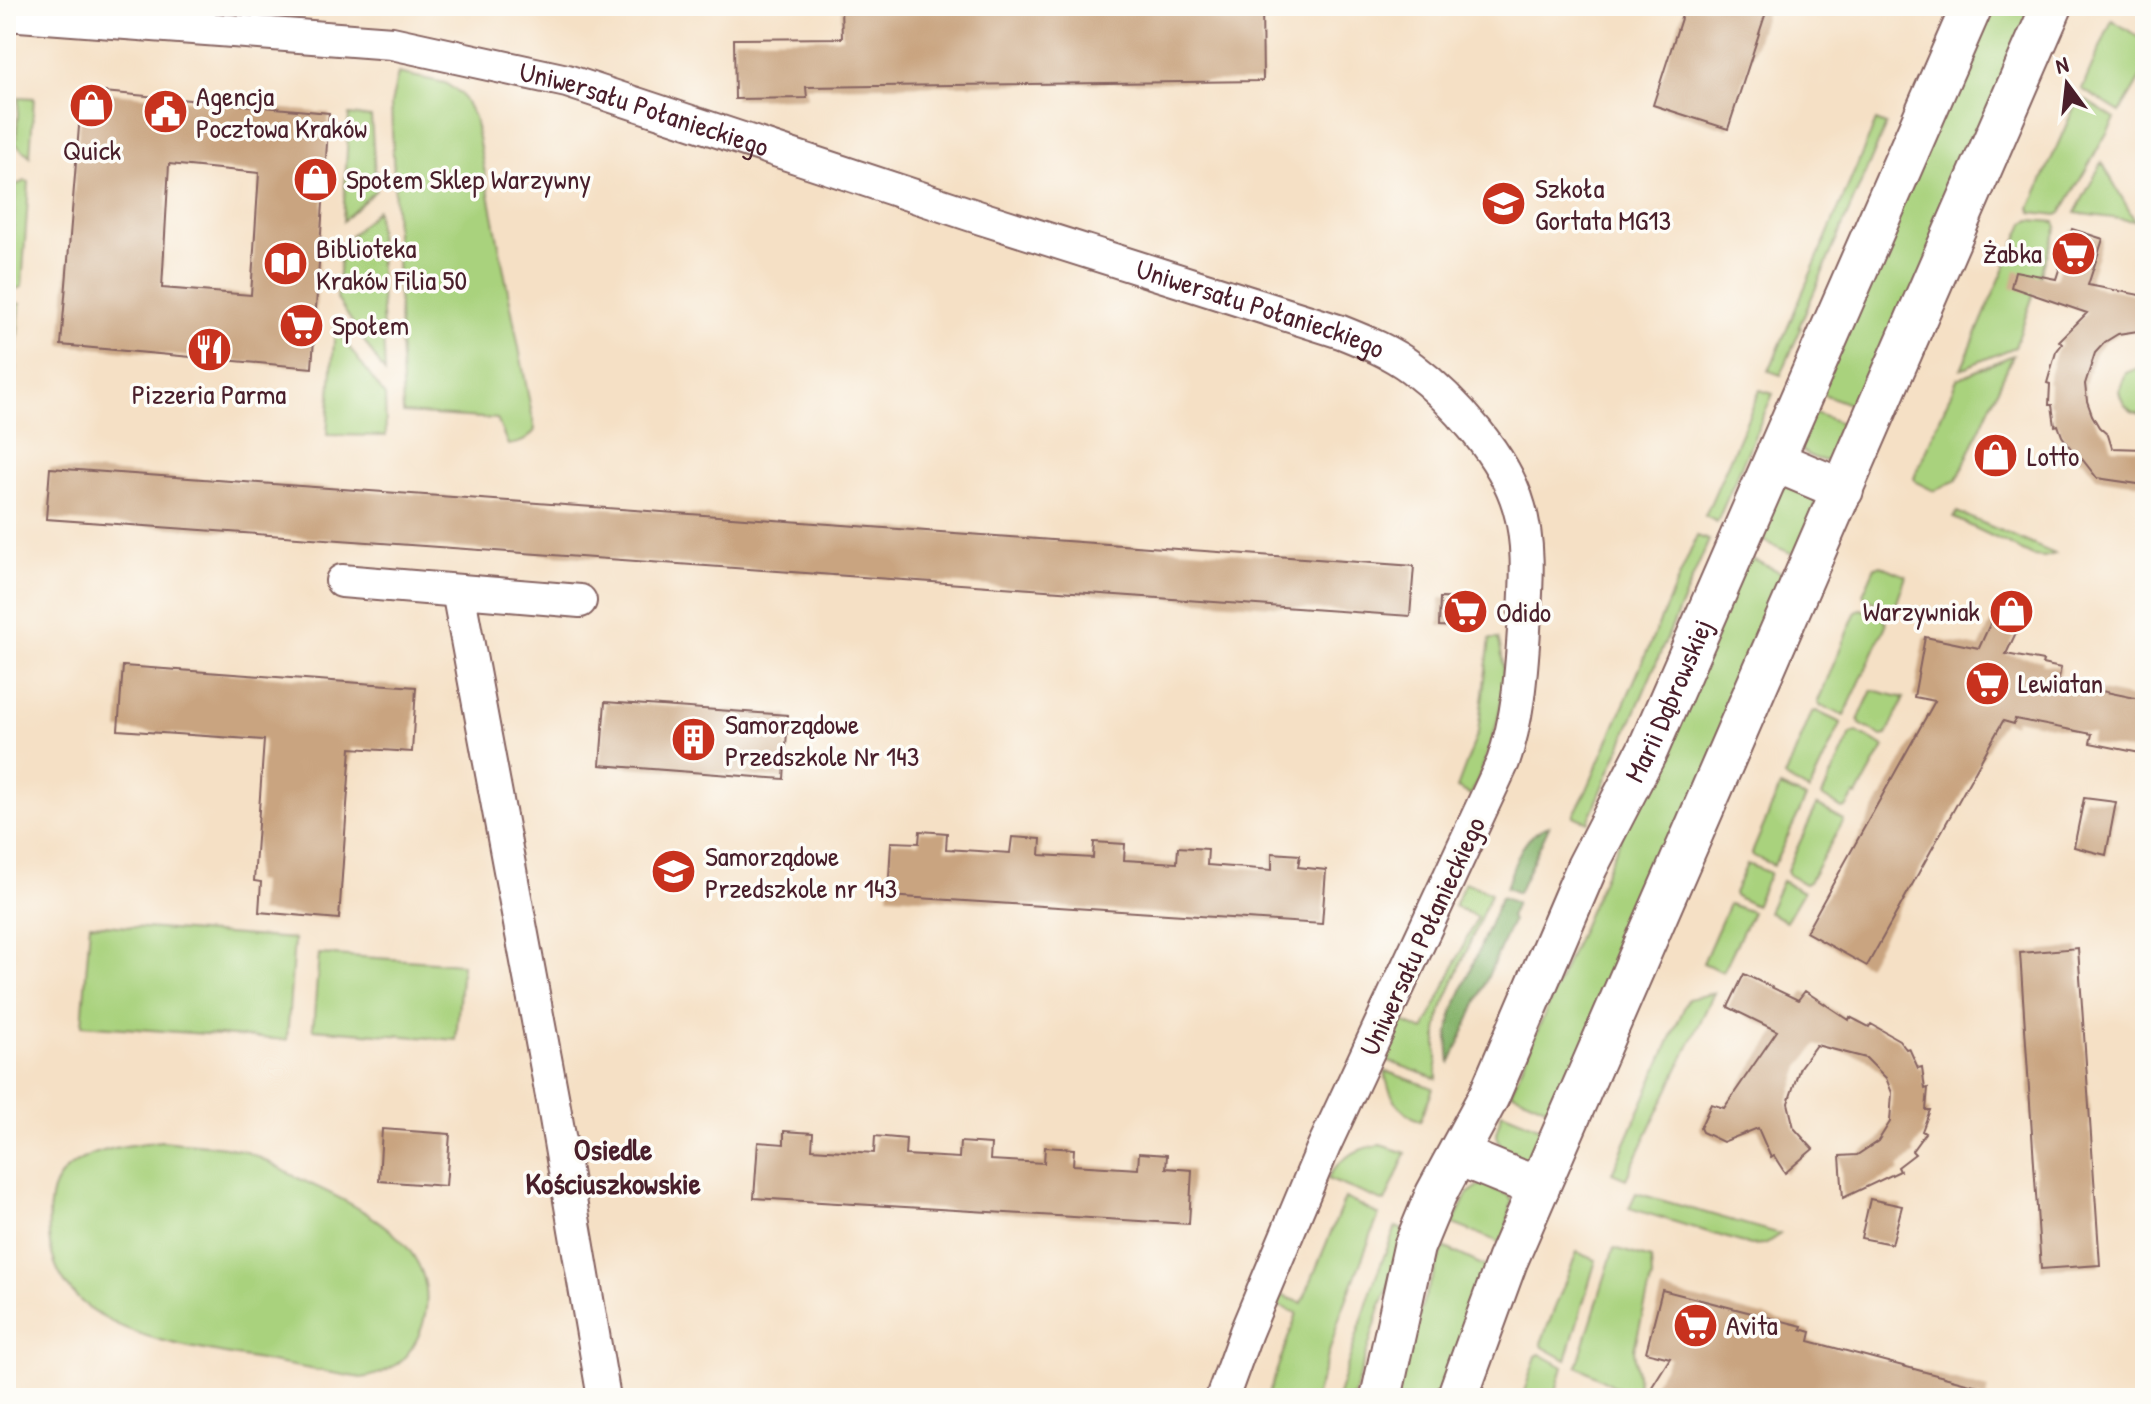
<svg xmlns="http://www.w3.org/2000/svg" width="2151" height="1404" font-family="'Patrick Hand',sans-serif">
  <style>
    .green { fill: #a9d27d; stroke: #7a7854; stroke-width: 2 }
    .forest { fill: #86b46c; stroke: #686a4c; stroke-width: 2 }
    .building { fill: #c9a480; fill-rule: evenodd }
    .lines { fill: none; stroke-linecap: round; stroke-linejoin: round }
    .minor-casing { stroke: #866361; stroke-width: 36 }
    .tertiary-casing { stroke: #866361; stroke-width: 44 }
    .minor { stroke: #fff; stroke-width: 32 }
    .tertiary { stroke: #fff; stroke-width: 40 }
    .labels { text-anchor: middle; stroke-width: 7; stroke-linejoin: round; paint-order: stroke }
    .poi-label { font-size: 28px; fill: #4a1f2b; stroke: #fdfcf7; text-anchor: start }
    .street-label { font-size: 28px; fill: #4a1f2b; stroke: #fdfcf7 }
    .neighbourhood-label { font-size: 30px; font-weight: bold; fill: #4a1f2b; stroke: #fdfcf7 }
  </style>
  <rect width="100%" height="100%" fill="#fdfcf7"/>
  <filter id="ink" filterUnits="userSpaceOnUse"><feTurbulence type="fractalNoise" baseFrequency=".0125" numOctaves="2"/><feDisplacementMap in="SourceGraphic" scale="16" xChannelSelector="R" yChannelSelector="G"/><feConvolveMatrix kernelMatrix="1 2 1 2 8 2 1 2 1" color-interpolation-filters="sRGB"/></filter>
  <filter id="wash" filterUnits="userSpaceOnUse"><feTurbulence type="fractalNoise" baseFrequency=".006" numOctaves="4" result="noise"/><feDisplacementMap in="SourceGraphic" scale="32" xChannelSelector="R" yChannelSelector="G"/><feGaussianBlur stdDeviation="1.8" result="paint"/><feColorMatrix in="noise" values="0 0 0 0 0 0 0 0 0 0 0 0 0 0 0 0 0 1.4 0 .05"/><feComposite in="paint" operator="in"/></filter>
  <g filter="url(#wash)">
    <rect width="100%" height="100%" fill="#f5e0c5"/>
    <path class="green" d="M1983,6H2041L1867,411L1815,391Z
      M2112,20L2145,41V70L2120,112L2082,89Z
      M398,73L445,83L461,94L474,117L535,430C528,441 520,443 508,445L497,419L403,413L391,104Z
      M2079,96L2115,119L2061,213L2057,215L2032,212L2030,208Z
      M19,97L34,98L30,156L16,144Z
      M349,115L371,117L376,190L343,221Z
      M1876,121L1886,125L1799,327L1801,328L1781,375L1769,371Z
      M2102,162L2135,221L2075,213Z
      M25,181L29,182L22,287L16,289L9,287L16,185Z
      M377,210L385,373L337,299L341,245Z
      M2031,220L2055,222L2057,227L2015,347L1961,369L2024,223Z
      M14,302L20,304L13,401L6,394L7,304Z
      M335,328L385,396L386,436L327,435Z
      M2013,355L1957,480L1934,491L1916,482L1914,478L1957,379Z
      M2145,365V414C2130,414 2122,405 2119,391L2126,373Z
      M1760,390L1773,394L1717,522L1705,516Z
      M1807,410L1859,430L1836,461C1823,462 1808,458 1798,447Z
      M1785,486H1790L1817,501L1802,558L1752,536L1774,492Z
      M1957,512L2055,554L2044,557L2033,556L1954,518Z
      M1697,536L1709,540L1588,822L1573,816L1586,792Z
      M1743,555L1794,578L1561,1114L1511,1092Z
      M1880,565L1906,576L1895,608L1890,609L1865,598L1863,594L1875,567Z
      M1861,609L1884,618L1886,625L1844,716L1819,705L1818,701L1856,611Z
      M1490,639H1498C1514,689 1491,750 1471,795L1457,788L1478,732Z
      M1872,690L1904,698L1887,735L1881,736L1860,724L1859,718Z
      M1816,711L1841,723L1809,791L1785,777L1812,712Z
      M1857,732L1884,747L1857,796L1854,795L1846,808L1842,809L1822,796L1851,734Z
      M1780,787L1806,798L1774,865L1753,856L1752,853Z
      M1817,805L1844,820L1809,882L1805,884L1789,875L1787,870Z
      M1747,864L1770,873L1755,906L1735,896L1734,893Z
      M1782,881L1803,892L1786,921L1768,912Z
      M1465,882L1491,893L1440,1014L1437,1031V1079L1385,1060L1401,1021L1424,1031L1477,917L1454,906Z
      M1729,904L1752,912L1723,972L1703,963Z
      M90,924L294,939L287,1040L82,1025Z
      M319,954L462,964L456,1040L313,1029Z
      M1714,993L1626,1179L1612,1173L1688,999Z
      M1385,1071L1433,1088L1420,1121C1398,1110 1388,1095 1385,1071Z
      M1502,1112L1553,1133L1533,1159L1520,1161L1503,1152L1496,1133Z
      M161,1141C187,1144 215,1144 240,1150C260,1155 281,1170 300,1179C359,1207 448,1245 422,1327C412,1356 392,1374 361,1378C320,1371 278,1363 236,1356C145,1340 30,1319 51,1198C59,1151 123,1146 161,1141Z
      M1380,1145L1406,1153L1385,1202L1327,1179C1339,1158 1357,1148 1380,1145Z
      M1482,1184L1508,1195L1512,1201L1504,1244L1453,1224L1467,1194Z
      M1636,1193L1780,1234L1765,1244L1750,1245L1629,1208Z
      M1345,1198L1379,1215L1340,1316L1315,1398H1267L1297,1313L1274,1304L1278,1294L1302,1303Z
      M1396,1227L1410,1233L1380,1308L1353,1398H1337L1376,1276Z
      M1444,1247L1493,1270L1447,1398H1392L1424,1299Z
      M1614,1248L1651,1259L1652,1278L1634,1349L1638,1383L1631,1395L1577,1366Z
      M1577,1252L1596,1260L1566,1360L1543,1347L1541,1343Z
      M1540,1354L1563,1367L1554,1398H1522L1536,1356Z"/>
    <path class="forest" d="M1549,826L1518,893L1506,888C1515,863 1521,835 1549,826Z
      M1501,897L1516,903L1510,917L1512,921L1450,1064L1448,1039L1452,1014Z"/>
    <g id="blocks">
      <path class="building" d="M1262,6L1263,81L806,87L807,98L735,99L734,39L842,38L841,7Z
        M1685,6H1768L1728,129L1653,105Z
        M82,90L329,113L312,368L61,345ZM169,164L259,173L251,295L162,288Z
        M2072,229L2103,239L2088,285L2145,296V330L2118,334L2105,342L2095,353L2085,384L2087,401L2092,415L2099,427L2108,435L2112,448L2145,449V485L2097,478L2082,459L2080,461L2062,436L2058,425L2055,426L2052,405H2049L2050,384L2047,383L2056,352L2062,344L2059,341L2087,313L2011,287L2015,271L2056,279Z
        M50,468L1414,566L1410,616L46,519Z
        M1440,598L1475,599L1473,628L1439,626Z
        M2002,598L2027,609L2006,654L2043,661L2042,664L2061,668L2058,682L2145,700V754L2090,743L2092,734L2015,719L2014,724L2003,721L1867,966L1806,932L1935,701L1914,697L1925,637L1979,648Z
        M123,666L416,687L412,752L351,748L339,919L259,912L261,882L254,881L264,740L118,730Z
        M605,702L788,715L784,779L600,765Z
        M2084,798L2116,802L2106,855L2074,847Z
        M920,831L947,833L946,849L1010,853L1012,837L1041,839L1040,855L1093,858L1094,842L1125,844L1124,860L1177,863L1178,847L1208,849L1207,865L1272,870V853L1300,855L1298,867L1326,870L1322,924L888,896L891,842L919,843Z
        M2078,948L2100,1265L2041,1269L2020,953Z
        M1744,974L1798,1000L1805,991L1849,1020L1850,1017L1869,1027L1871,1024L1899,1040L1906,1049L1909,1048L1918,1068L1922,1067L1925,1089L1928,1088L1926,1110H1930L1922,1131L1925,1133L1912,1151L1915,1154L1898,1167L1900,1171L1843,1198L1840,1156L1857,1155L1878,1141L1890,1122L1892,1093L1886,1078L1866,1058L1816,1045L1800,1067L1788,1103L1794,1128L1813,1149L1785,1173L1774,1156L1771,1158L1758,1128L1723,1142L1702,1132L1700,1128L1711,1104L1724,1108L1777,1031L1728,1007Z
        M382,1129L450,1134L446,1186L379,1181Z
        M784,1131L813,1133L812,1149L874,1153L875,1136L906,1139L905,1155L959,1158L960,1142L991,1144L990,1160L1044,1163L1045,1147L1074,1149L1073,1165L1138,1169L1139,1153L1167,1155L1166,1168L1192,1170L1189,1224L754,1198L758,1142L784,1144Z
        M1870,1199L1902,1206L1892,1244L1861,1238Z
        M1662,1290L1802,1326L1801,1329L1811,1332L1809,1341L1989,1389L1987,1398H1645L1670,1358L1646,1352Z"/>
    </g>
  </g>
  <g filter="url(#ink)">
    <use href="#blocks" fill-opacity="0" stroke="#866361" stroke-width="2"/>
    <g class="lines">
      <defs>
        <g id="minor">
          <path id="s1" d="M6,14L392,43L567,81L981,218L1341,332C1366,342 1391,352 1412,368C1453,399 1505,457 1519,507C1531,547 1526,590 1524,630C1521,675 1518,719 1503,762L1324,1146L1246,1332L1222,1398"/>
          <path d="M342,581L580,601"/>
          <path d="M458,591L553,1101L604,1398"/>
        </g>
        <g id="tertiary">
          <path d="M1774,461L1843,490"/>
          <path d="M1458,1155L1539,1188"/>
          <path id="s2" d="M1381,1398L1414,1247L1436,1194L1489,1096L1587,867L1648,749L1972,6"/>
          <path d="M1457,1398L1507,1261L2052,6"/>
        </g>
      </defs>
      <use href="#minor" class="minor-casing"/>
      <use href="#tertiary" class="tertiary-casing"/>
      <use href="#minor" class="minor"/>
      <use href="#tertiary" class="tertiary"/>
    </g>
  </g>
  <defs>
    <symbol id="shop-disc" viewBox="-11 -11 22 22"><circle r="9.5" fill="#c8321e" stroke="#fdfcf7"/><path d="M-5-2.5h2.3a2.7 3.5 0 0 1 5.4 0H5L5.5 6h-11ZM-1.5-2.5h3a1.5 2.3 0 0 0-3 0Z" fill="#fff"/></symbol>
    <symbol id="civic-disc" viewBox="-11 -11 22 22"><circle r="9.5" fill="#c8321e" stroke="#fdfcf7"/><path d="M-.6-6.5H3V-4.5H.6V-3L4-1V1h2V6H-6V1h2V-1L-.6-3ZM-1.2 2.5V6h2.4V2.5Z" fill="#fff"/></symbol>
    <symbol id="school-disc" viewBox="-11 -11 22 22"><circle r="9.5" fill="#c8321e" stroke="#fdfcf7"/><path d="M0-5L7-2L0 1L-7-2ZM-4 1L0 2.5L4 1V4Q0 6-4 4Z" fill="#fff"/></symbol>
    <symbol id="supermarket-disc" viewBox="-11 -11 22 22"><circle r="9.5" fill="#c8321e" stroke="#fdfcf7"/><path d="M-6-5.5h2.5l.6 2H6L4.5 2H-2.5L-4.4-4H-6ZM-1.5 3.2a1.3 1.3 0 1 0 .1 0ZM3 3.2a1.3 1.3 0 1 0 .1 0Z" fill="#fff"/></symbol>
    <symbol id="library-disc" viewBox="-11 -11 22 22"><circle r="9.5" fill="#c8321e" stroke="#fdfcf7"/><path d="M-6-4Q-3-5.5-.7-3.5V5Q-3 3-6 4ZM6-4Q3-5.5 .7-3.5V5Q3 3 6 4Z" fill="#fff"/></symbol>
    <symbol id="restaurant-disc" viewBox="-11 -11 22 22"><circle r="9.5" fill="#c8321e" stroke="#fdfcf7"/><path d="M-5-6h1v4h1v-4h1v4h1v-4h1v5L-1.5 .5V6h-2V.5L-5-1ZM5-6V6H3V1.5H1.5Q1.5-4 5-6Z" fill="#fff"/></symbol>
    <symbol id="building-disc" viewBox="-11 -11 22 22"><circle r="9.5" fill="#c8321e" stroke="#fdfcf7"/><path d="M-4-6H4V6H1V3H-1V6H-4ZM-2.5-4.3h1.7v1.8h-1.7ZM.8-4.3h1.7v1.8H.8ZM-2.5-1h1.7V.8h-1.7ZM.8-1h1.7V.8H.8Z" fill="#fff"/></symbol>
  </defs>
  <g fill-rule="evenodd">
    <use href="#shop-disc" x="66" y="80" width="51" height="51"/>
    <use href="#civic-disc" x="140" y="86" width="51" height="51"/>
    <use href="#shop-disc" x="290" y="154" width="51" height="51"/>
    <use href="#school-disc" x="1478" y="178" width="51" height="51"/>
    <use href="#supermarket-disc" x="2048" y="228" width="51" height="51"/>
    <use href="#library-disc" x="260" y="238" width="51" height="51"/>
    <use href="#supermarket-disc" x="276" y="300" width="51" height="51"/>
    <use href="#restaurant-disc" x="184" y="324" width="51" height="51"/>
    <use href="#shop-disc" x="1970" y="430" width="51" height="51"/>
    <use href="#shop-disc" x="1986" y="586" width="51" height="51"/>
    <use href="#supermarket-disc" x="1440" y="586" width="51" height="51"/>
    <use href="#supermarket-disc" x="1962" y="658" width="51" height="51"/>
    <use href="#building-disc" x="668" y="714" width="51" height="51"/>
    <use href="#school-disc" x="648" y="846" width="51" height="51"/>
    <use href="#supermarket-disc" x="1670" y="1300" width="51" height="51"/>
  </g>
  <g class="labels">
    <g class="poi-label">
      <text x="196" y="106">Agencja<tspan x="196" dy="32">Pocztowa Kraków</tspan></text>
      <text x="92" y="160" text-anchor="middle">Quick</text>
      <text x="346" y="189">Społem Sklep Warzywny</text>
      <text x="1535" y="198">Szkoła<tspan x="1535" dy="32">Gortata MG13</tspan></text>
      <text x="316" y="258">Biblioteka<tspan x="316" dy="32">Kraków Filia 50</tspan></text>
      <text x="2042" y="263" text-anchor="end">Żabka</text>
      <text x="332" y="335">Społem</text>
      <text x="209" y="404" text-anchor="middle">Pizzeria Parma</text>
      <text x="2027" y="466">Lotto</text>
      <text x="1980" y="621" text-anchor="end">Warzywniak</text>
      <text x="1496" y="622">Odido</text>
      <text x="2018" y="693">Lewiatan</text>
      <text x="725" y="734">Samorządowe<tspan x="725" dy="32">Przedszkole Nr 143</tspan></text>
      <text x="705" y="866">Samorządowe<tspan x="705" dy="32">Przedszkole nr 143</tspan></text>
      <text x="1726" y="1335">Avita</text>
    </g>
    <g class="street-label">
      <text dy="10" stroke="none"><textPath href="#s1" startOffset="648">Uniwersału Połanieckiego</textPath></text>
      <text dy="10" stroke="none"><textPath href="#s1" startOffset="1296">Uniwersału Połanieckiego</textPath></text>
      <text dy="10" stroke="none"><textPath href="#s2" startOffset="758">Marii Dąbrowskiej</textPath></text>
      <text transform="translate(1422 936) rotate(-65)" y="10">Uniwersału Połanieckiego</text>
    </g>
    <g class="neighbourhood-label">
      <text x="613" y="1160">Osiedle<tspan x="613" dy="34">Kościuszkowskie</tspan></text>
    </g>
  </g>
  <rect width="2151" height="1404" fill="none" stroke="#fdfcf7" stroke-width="32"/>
  <g transform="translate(2067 84) rotate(345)" stroke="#fdfcf7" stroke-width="6" paint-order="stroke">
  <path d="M0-6L14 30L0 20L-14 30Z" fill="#4a1f2b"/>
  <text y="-12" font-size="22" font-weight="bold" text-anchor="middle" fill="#4a1f2b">N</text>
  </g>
</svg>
